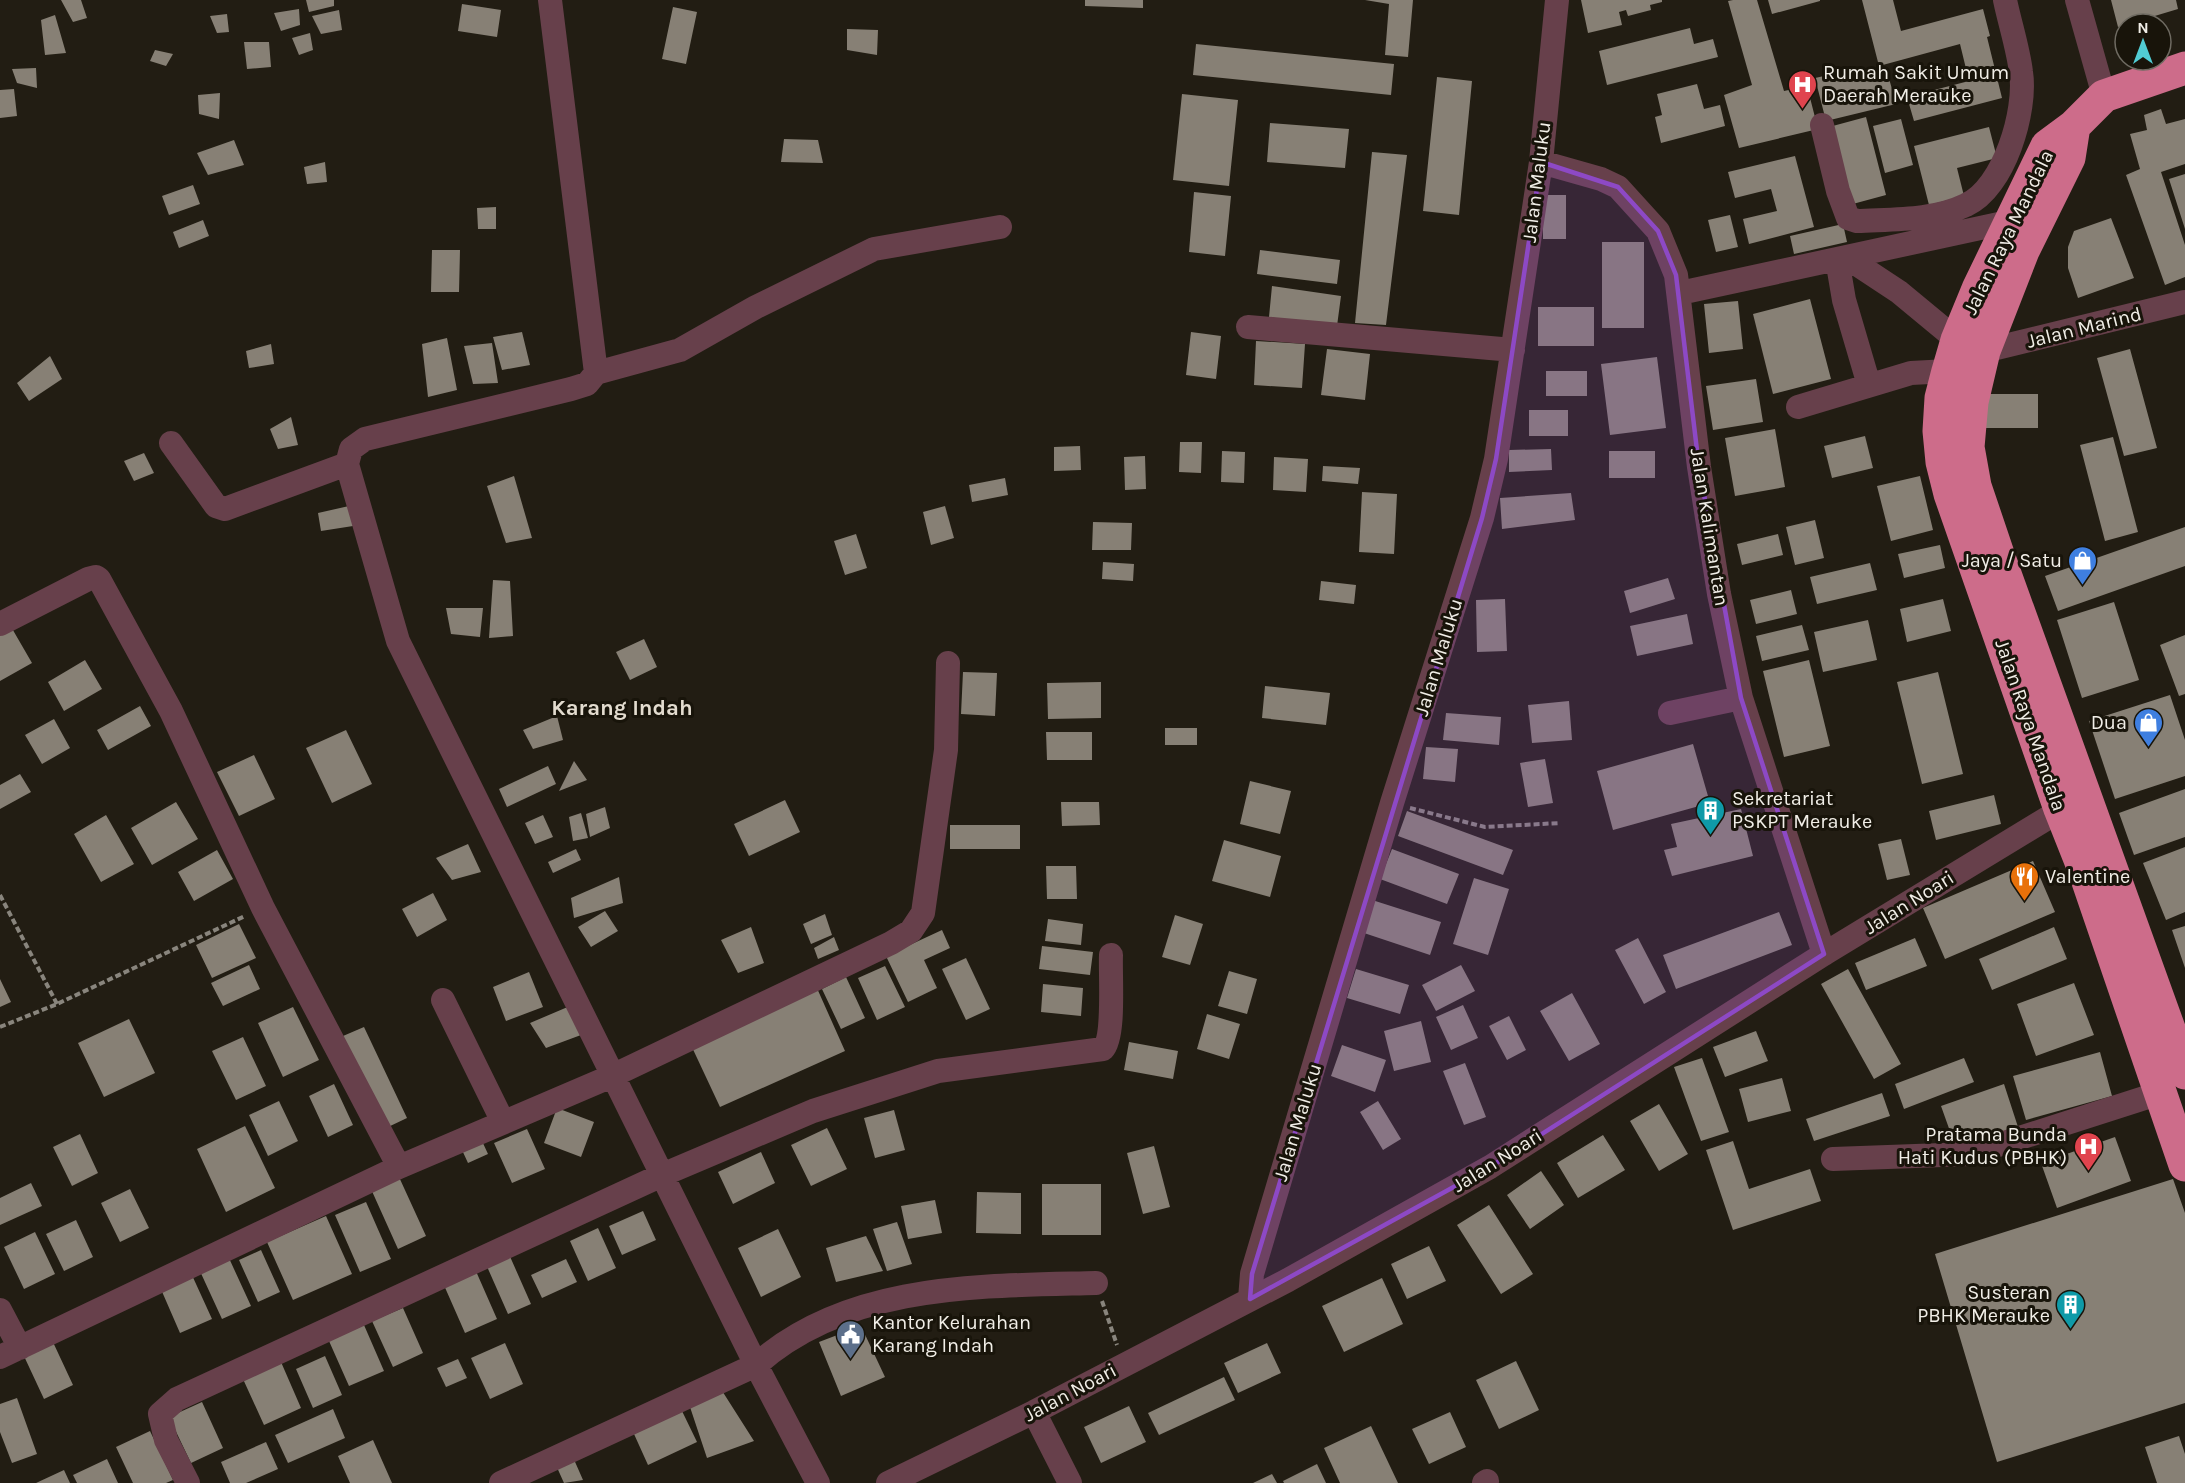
<svg xmlns="http://www.w3.org/2000/svg" width="2185" height="1483" font-family="Karla,sans-serif">
  <style>
    .building { fill: #878075 }
    .lines { fill: none; stroke-linecap: round; stroke-linejoin: round }
    .path { stroke: #89857d; stroke-width: 4; stroke-dasharray: 6 3; stroke-linecap: butt }
    .minor { stroke: #67404b; stroke-width: 24 }
    .highway { stroke: #cd6c8a; stroke-width: 33 }
    .marked { fill: #8d49c5; fill-opacity: 0.2; stroke: #8d49c5; stroke-width: 4.5; stroke-linejoin: round }
    .labels { text-anchor: middle; stroke-width: 6; stroke-linejoin: round; paint-order: stroke }
    .poi-label { font-size: 20px; fill: #f1eee7; stroke: #18140a; text-anchor: start }
    .street-label { font-size: 20px; fill: #f1eee7; stroke: #18140a }
    .quarter-label { font-size: 22px; font-weight: bold; fill: #e3dccf; stroke: #18140a }
  </style>
  <rect width="100%" height="100%" fill="#221d13"/>
  <path class="building" d="M61,0H81L87,18L73,22Z
    M306,0H334V6L309,12Z
    M1085,0H1143V8L1085,6Z
    M1365,0H1413L1408,57L1385,55L1389,4Z
    M1581,0H1662V2L1650,5L1651,10L1628,16L1626,10L1619,12L1622,25L1588,33Z
    M1733,0H1757L1784,91L1807,86L1818,129L1739,148L1724,95L1752,85L1728,1Z
    M1768,0H1820V1L1772,14Z
    M1862,0H1893L1901,31L1983,9L1990,36L1987,37L2002,98L1914,121L1907,97L1969,81L1960,44L1879,66Z
    M2111,0H2176L2178,9L2118,27Z
    M462,4L501,10L497,37L458,31Z
    M673,7L697,12L686,64L662,59Z
    M299,9L300,25L281,31L274,13Z
    M339,10L342,30L321,34L312,16Z
    M227,14L229,32L217,33L210,16Z
    M55,15L66,53L45,55L41,20Z
    M1690,28L1694,44L1713,39L1718,57L1607,85L1599,51Z
    M847,29L878,30L877,55L847,50Z
    M310,33L313,50L299,55L292,38Z
    M244,42H269L271,67L247,69Z
    M1196,44L1394,64L1391,95L1193,75Z
    M155,50L173,54L166,66L150,61Z
    M36,68L37,88L17,83L12,69Z
    M1847,71L1849,80L1887,71L1896,104L1826,121L1815,78Z
    M1437,77L1472,81L1459,215L1423,211Z
    M1697,84L1704,109L1720,105L1725,126L1661,143L1655,117L1662,115L1657,94Z
    M14,89L17,116L0,118V90Z
    M220,93L219,119L199,114L198,95Z
    M1182,94L1238,100L1229,186L1173,180Z
    M2161,109L2166,124L2185,119V164L2161,172L2185,245V277L2165,285L2126,175L2140,169L2130,134L2147,130L2144,115Z
    M1866,117L1886,195L1849,205L1829,127Z
    M1901,119L1913,165L1885,173L1873,126Z
    M1270,123L1349,129L1345,168L1267,162Z
    M1989,127L1997,158L1957,168L1964,196L1929,205L1914,146Z
    M784,139L818,140L823,163L781,162Z
    M234,140L244,165L208,175L197,153Z
    M1372,152L1407,155L1386,325L1355,323Z
    M1795,156L1814,227L1749,244L1743,219L1777,211L1771,189L1735,198L1728,172Z
    M325,162L327,182L307,184L304,167Z
    M2185,174V229L2169,179Z
    M193,185L200,204L169,215L162,196Z
    M1194,192L1231,196L1225,256L1189,252Z
    M1543,195H1566V239H1543Z
    M496,207V229H478L477,208Z
    M1730,215L1738,247L1716,252L1708,220Z
    M2111,218L2134,278L2078,298L2068,268V247L2074,231Z
    M203,220L209,236L179,248L173,232Z
    M1843,224L1847,242L1794,254L1790,236Z
    M1602,242H1644V328H1602Z
    M432,250H460L459,292H431Z
    M1260,250L1340,260L1337,284L1257,274Z
    M1272,286L1341,296L1337,326L1269,317Z
    M1810,299L1831,379L1773,394L1753,314Z
    M1738,301L1743,349L1709,353L1704,304Z
    M1538,307H1594V346H1538Z
    M522,332L530,365L502,370L493,337Z
    M1191,332L1221,336L1216,379L1186,375Z
    M447,338L457,390L428,397L422,344Z
    M1256,341L1305,344L1302,388L1254,385Z
    M492,343L498,383L473,384L464,346Z
    M271,344L274,364L249,368L246,351Z
    M1327,349L1370,354L1365,400L1321,395Z
    M2130,349L2157,448L2124,456L2097,358Z
    M50,356L62,379L29,401L17,383Z
    M1657,357L1666,428L1610,435L1601,364Z
    M1546,371H1587V396H1546Z
    M1756,379L1763,422L1713,430L1706,386Z
    M1986,394H2038V428H1986Z
    M1529,410H1568V436H1529Z
    M291,417L298,445L278,449L270,429Z
    M1775,429L1785,487L1735,496L1725,438Z
    M1865,436L1873,468L1832,478L1824,446Z
    M2113,437L2138,532L2105,541L2080,445Z
    M1180,442H1202L1201,473L1179,472Z
    M1080,446L1081,470L1054,471V447Z
    M1551,449L1552,470L1509,472V450Z
    M1222,451L1245,452L1244,483L1221,482Z
    M1609,451H1655V478H1609Z
    M144,453L154,473L134,481L124,461Z
    M1145,456L1146,489L1125,490L1124,457Z
    M1274,457L1308,459L1306,492L1273,490Z
    M1323,466L1360,468L1358,484L1322,481Z
    M514,476L532,538L506,543L487,486Z
    M1920,476L1933,530L1891,541L1877,486Z
    M1005,478L1008,495L972,502L969,485Z
    M1362,492L1397,494L1394,554L1359,552Z
    M1571,493L1575,520L1502,529L1500,498Z
    M349,506L353,526L321,531L318,513Z
    M945,506L954,538L931,545L923,512Z
    M1815,520L1824,558L1795,565L1786,527Z
    M1093,522L1132,523L1131,550H1092Z
    M2185,527V566L2058,611L2045,576Z
    M856,534L867,568L845,575L834,541Z
    M1778,534L1783,555L1742,565L1737,544Z
    M1940,545L1945,568L1904,578L1898,554Z
    M1103,562L1134,564L1133,581L1102,579Z
    M1870,563L1877,590L1817,604L1810,577Z
    M1668,578L1675,599L1630,613L1624,591Z
    M493,580L510,581L513,636L489,638Z
    M1321,581L1356,585L1354,604L1319,600Z
    M1791,590L1797,614L1756,624L1750,600Z
    M1505,599L1507,651L1477,652L1476,600Z
    M1943,599L1951,631L1907,642L1900,609Z
    M2114,602L2139,680L2082,698L2057,620Z
    M446,608H483L480,637L451,634Z
    M1687,614L1693,644L1637,656L1630,626Z
    M1868,620L1877,660L1823,672L1814,632Z
    M10,625L32,663L0,681V630Z
    M1802,625L1809,650L1762,661L1756,636Z
    M2185,635V694L2179,696L2160,645Z
    M644,639L657,667L630,680L616,652Z
    M85,660L102,689L64,711L48,682Z
    M1809,660L1830,746L1784,757L1763,671Z
    M963,672L997,673L995,716L961,714Z
    M1938,672L1963,774L1922,784L1897,682Z
    M1101,682V718L1048,719L1047,683Z
    M1265,686L1330,693L1326,725L1262,718Z
    M2170,695L2185,740V776L2115,799L2089,721Z
    M1569,701L1572,740L1532,743L1528,705Z
    M140,706L151,726L108,750L97,730Z
    M1446,713L1501,717L1499,745L1443,740Z
    M557,716L563,740L533,749L523,730Z
    M54,719L70,748L42,764L25,735Z
    M1165,728H1197V745H1165Z
    M346,730L372,784L332,803L306,748Z
    M1046,732H1092V760H1047Z
    M1693,744L1710,803L1613,830L1597,771Z
    M1426,747L1458,749L1455,782L1423,779Z
    M254,755L275,799L239,816L217,772Z
    M1545,759L1553,803L1528,807L1520,763Z
    M574,761L587,780L559,791Z
    M548,766L556,784L507,807L499,789Z
    M20,774L31,792L0,809V785Z
    M1250,781L1291,791L1280,834L1240,824Z
    M2185,789V837L2134,855L2119,813Z
    M1994,795L2001,824L1936,840L1929,811Z
    M785,800L800,832L749,856L734,824Z
    M176,802L198,839L152,865L131,828Z
    M1061,802H1099L1100,825L1062,826Z
    M605,807L610,828L590,837L586,814Z
    M1741,809L1753,856L1672,876L1664,850L1677,847L1671,824Z
    M1407,811L1513,850L1503,875L1398,836Z
    M581,813L588,838L573,841L569,817Z
    M106,815L134,864L101,882L74,834Z
    M543,815L553,837L535,844L525,823Z
    M950,825H1020V849H950Z
    M1901,839L1910,875L1887,880L1878,844Z
    M1224,840L1281,856L1270,897L1212,881Z
    M468,844L481,872L452,880L436,858Z
    M2185,847V912L2166,920L2143,863Z
    M576,849L581,860L553,873L548,862Z
    M1392,849L1459,874L1447,904L1380,879Z
    M217,850L233,879L194,901L178,872Z
    M2033,861L2055,912L1945,959L1923,908Z
    M1046,866H1076L1077,899H1047Z
    M619,877L623,903L574,918L571,898Z
    M1474,878L1509,889L1488,955L1453,944Z
    M433,893L447,920L417,937L402,909Z
    M1369,899L1441,922L1430,955L1358,931Z
    M605,911L618,931L591,947L578,927Z
    M1779,912L1792,945L1676,989L1663,955Z
    M825,914L832,935L811,944L803,924Z
    M1175,915L1203,924L1190,965L1162,957Z
    M1048,919L1083,924L1081,945L1045,941Z
    M239,924L256,958L212,978L196,945Z
    M2185,926V968L2172,930Z
    M751,927L764,963L738,973L721,940Z
    M2054,927L2067,959L1992,990L1979,959Z
    M942,930L950,948L924,960L937,988L908,1002L886,956Z
    M834,937L839,950L818,959L814,948Z
    M1638,938L1666,992L1644,1004L1615,950Z
    M1915,938L1927,966L1866,990L1855,963Z
    M1042,946L1093,952L1090,975L1039,969Z
    M966,958L990,1009L966,1020L942,969Z
    M249,965L260,989L223,1006L211,983Z
    M1461,965L1475,991L1436,1011L1422,985Z
    M885,966L905,1007L877,1020L858,978Z
    M1356,969L1409,985L1400,1014L1347,998Z
    M1848,969L1901,1064L1874,1079L1821,984Z
    M1229,971L1257,979L1247,1014L1218,1006Z
    M529,972L543,1007L506,1021L493,987Z
    M846,977L865,1018L841,1029L822,989Z
    M0,979L11,1002L0,1007Z
    M2074,983L2094,1035L2036,1056L2017,1004Z
    M1043,984L1083,988L1081,1016L1041,1012Z
    M816,986L845,1051L720,1107L690,1043Z
    M1572,993L1600,1044L1569,1061L1540,1011Z
    M1463,1005L1478,1038L1451,1050L1436,1017Z
    M570,1006L581,1035L546,1048L530,1023Z
    M293,1007L319,1060L283,1077L258,1023Z
    M1207,1014L1240,1024L1229,1059L1197,1049Z
    M1509,1016L1526,1050L1507,1060L1489,1026Z
    M129,1019L155,1073L104,1097L78,1043Z
    M1421,1021L1431,1062L1394,1071L1384,1031Z
    M364,1027L407,1118L386,1128L343,1036Z
    M1756,1031L1768,1061L1725,1077L1713,1047Z
    M243,1037L266,1086L236,1100L212,1051Z
    M1129,1042L1178,1051L1173,1079L1124,1070Z
    M1342,1045L1386,1060L1375,1092L1331,1076Z
    M2100,1052L2112,1096L2026,1120L2013,1076Z
    M1702,1058L1729,1132L1701,1141L1674,1067Z
    M1964,1058L1974,1082L1904,1109L1895,1084Z
    M1465,1063L1486,1117L1464,1125L1443,1071Z
    M1782,1078L1791,1111L1748,1122L1739,1089Z
    M334,1084L353,1125L328,1137L309,1096Z
    M2004,1084L2018,1127L1956,1148L1941,1106Z
    M1882,1093L1890,1116L1814,1141L1806,1119Z
    M279,1101L298,1141L268,1156L249,1115Z
    M1378,1101L1401,1139L1383,1150L1360,1112Z
    M1659,1104L1688,1154L1659,1171L1630,1121Z
    M557,1108L594,1122L581,1157L544,1143Z
    M894,1110L905,1150L875,1158L864,1118Z
    M245,1126L275,1188L226,1212L197,1149Z
    M827,1128L847,1169L811,1186L791,1145Z
    M527,1129L545,1169L512,1183L494,1143Z
    M80,1134L98,1173L72,1186L53,1147Z
    M1603,1135L1625,1170L1578,1198L1557,1163Z
    M2115,1137L2131,1181L2057,1208L2041,1163Z
    M482,1141L488,1154L468,1163L462,1150Z
    M1733,1141L1749,1189L1810,1169L1821,1201L1733,1230L1706,1150Z
    M1154,1146L1170,1207L1143,1214L1127,1153Z
    M761,1152L775,1183L733,1204L718,1172Z
    M1541,1171L1564,1205L1530,1229L1507,1195Z
    M399,1177L426,1236L398,1249L371,1189Z
    M2173,1179L2185,1213V1403L1997,1462L1935,1254Z
    M31,1183L42,1206L0,1225V1198Z
    M1042,1184H1101V1235H1042Z
    M130,1189L149,1228L120,1242L101,1203Z
    M977,1192L1021,1193V1234L976,1233Z
    M935,1200L942,1233L908,1239L901,1206Z
    M366,1202L391,1259L360,1272L335,1215Z
    M1489,1205L1533,1274L1501,1294L1457,1225Z
    M643,1211L656,1240L622,1255L609,1226Z
    M326,1216L352,1274L293,1300L267,1242Z
    M76,1220L93,1257L64,1271L46,1234Z
    M897,1222L912,1264L887,1271L873,1229Z
    M598,1228L616,1268L588,1281L570,1241Z
    M778,1229L801,1277L761,1297L738,1248Z
    M35,1232L55,1274L24,1289L4,1247Z
    M866,1236L883,1271L836,1282L826,1248Z
    M1429,1246L1446,1281L1407,1299L1391,1264Z
    M261,1250L280,1292L258,1302L239,1260Z
    M508,1252L531,1304L508,1314L485,1262Z
    M228,1256L251,1306L222,1319L199,1269Z
    M566,1259L577,1282L542,1298L531,1275Z
    M475,1269L497,1319L465,1333L443,1283Z
    M191,1273L212,1319L180,1333L160,1287Z
    M1382,1278L1403,1324L1344,1352L1322,1306Z
    M403,1308L423,1353L393,1367L372,1321Z
    M364,1325L384,1371L349,1386L329,1341Z
    M861,1326L885,1377L841,1396L819,1342Z
    M52,1340L73,1385L44,1399L23,1354Z
    M505,1343L523,1384L490,1399L471,1358Z
    M1267,1343L1281,1373L1238,1393L1224,1363Z
    M325,1356L342,1395L313,1408L296,1369Z
    M458,1359L467,1378L446,1387L437,1368Z
    M1516,1361L1539,1410L1499,1429L1476,1380Z
    M281,1362L301,1408L264,1425L243,1379Z
    M1224,1377L1235,1400L1159,1435L1148,1413Z
    M719,1386L754,1441L707,1458L690,1407Z
    M17,1398L37,1454L12,1463L0,1432V1404Z
    M202,1402L223,1448L191,1463L169,1417Z
    M1129,1406L1146,1442L1101,1463L1084,1427Z
    M333,1409L345,1438L288,1463L275,1435Z
    M682,1411L697,1442L648,1465L634,1434Z
    M1450,1412L1466,1447L1429,1464L1412,1429Z
    M1371,1426L1398,1483H1340L1324,1448Z
    M150,1431L173,1480L166,1483H133L116,1447Z
    M2179,1436L2185,1454V1483H2157L2145,1447Z
    M373,1440L392,1483H350L338,1456Z
    M266,1442L278,1469L246,1483H230L221,1462Z
    M572,1455L583,1480L564,1483L555,1463Z
    M107,1459L118,1483H77L73,1475Z
    M1317,1464L1326,1483H1284L1283,1481Z
    M64,1470L70,1483H36Z
    M1272,1474L1277,1483H1253Z"/>
  <g class="lines">
    <path class="path" d="M1410,808L1485,827L1560,823
      M0,895L57,1004
      M0,1027L57,1004L245,916
      M1102,1301L1117,1345"/>
    <path class="minor" d="M550,0L596,373L587,384L571,389L365,439L351,449L347,464L398,641L756,1365L818,1483
      M2077,0L2104,96
      M1822,125L1838,191L1848,218L1857,221C1892,219 1933,221 1966,205C2004,188 2027,111 2021,72C2018,48 2010,24 2005,0
      M1541,162L1601,179L1618,187L1658,231L1676,275L1699,467L1719,594L1741,698L1824,954
      M1846,257L1899,292L1957,340
      M1837,259L1844,300L1869,385
      M1680,293L2008,222
      M1248,327L1513,350
      M1984,351L2185,302
      M596,373L680,350L756,307L874,249L1000,227
      M1798,407L1911,373L1948,371
      M171,443L216,506L225,509L347,464
      M0,624L88,579L96,577L99,579L171,711L263,908L399,1167
      M1670,713L1741,698
      M443,1000L503,1122
      M1833,1159L1970,1154L2160,1093
      M1250,1299L1252,1274L1392,803L1482,518L1496,459L1541,162L1557,0
      M0,1310L20,1348
      M0,1357L399,1167L612,1076L891,943L911,931L923,913L946,750L948,663
      M1034,1412L1070,1483
      M188,1483L166,1440L160,1414L177,1399L662,1175L813,1111L938,1071L1103,1049C1115,1037 1110,974 1111,955
      M501,1483L756,1365C848,1283 980,1286 1096,1283
      M888,1483L1034,1412L1288,1280L1490,1167L1824,954L2074,802
      M1484,1483L1487,1481"/>
    <path class="highway" d="M2185,68L2104,96L2074,126L2047,146L1978,289L1957,340L1948,371L1941,398L1939,431L1942,462L1950,494L2060,809L2083,867L2185,1165
      M2074,126L2069,158L2023,251L1984,351L1972,402L1968,447L1975,486L2000,560L2185,1073"/>
  </g>
  <path class="marked" d="M1541,162L1618,187L1658,231L1676,275L1699,467L1741,698L1824,954L1490,1167L1250,1299L1252,1274L1482,518L1496,459Z"/>
  <defs>
    <symbol id="hospital-pin" viewBox="-11 -11 22 30"><path d="M0 17L-7.5 6A9.5 9.5 0 1 1 7.5 6Z" fill="#e0444e" stroke="#18140a"/><path d="M-5-5h3v3.5h4V-5h3V5h-3V1.5h-4V5h-3Z" fill="#fff"/></symbol>
    <symbol id="shop-pin" viewBox="-11 -11 22 30"><path d="M0 17L-7.5 6A9.5 9.5 0 1 1 7.5 6Z" fill="#3f7fe0" stroke="#18140a"/><path d="M-5-2.5h2.3a2.7 3.5 0 0 1 5.4 0H5L5.5 6h-11ZM-1.5-2.5h3a1.5 2.3 0 0 0-3 0Z" fill="#fff"/></symbol>
    <symbol id="building-pin" viewBox="-11 -11 22 30"><path d="M0 17L-7.5 6A9.5 9.5 0 1 1 7.5 6Z" fill="#0f9aa8" stroke="#18140a"/><path d="M-4-6H4V6H1V3H-1V6H-4ZM-2.5-4.3h1.7v1.8h-1.7ZM.8-4.3h1.7v1.8H.8ZM-2.5-1h1.7V.8h-1.7ZM.8-1h1.7V.8H.8Z" fill="#fff"/></symbol>
    <symbol id="restaurant-pin" viewBox="-11 -11 22 30"><path d="M0 17L-7.5 6A9.5 9.5 0 1 1 7.5 6Z" fill="#e8710a" stroke="#18140a"/><path d="M-5-6h1v4h1v-4h1v4h1v-4h1v5L-1.5 .5V6h-2V.5L-5-1ZM5-6V6H3V1.5H1.5Q1.5-4 5-6Z" fill="#fff"/></symbol>
    <symbol id="civic-pin" viewBox="-11 -11 22 30"><path d="M0 17L-7.5 6A9.5 9.5 0 1 1 7.5 6Z" fill="#5c6f8a" stroke="#18140a"/><path d="M-.6-6.5H3V-4.5H.6V-3L4-1V1h2V6H-6V1h2V-1L-.6-3ZM-1.2 2.5V6h2.4V2.5Z" fill="#fff"/></symbol>
  </defs>
  <g fill-rule="evenodd">
    <use href="#hospital-pin" x="1786" y="68" width="33" height="45"/>
    <use href="#shop-pin" x="2066" y="544" width="33" height="45"/>
    <use href="#shop-pin" x="2132" y="706" width="33" height="45"/>
    <use href="#building-pin" x="1694" y="794" width="33" height="45"/>
    <use href="#restaurant-pin" x="2008" y="860" width="33" height="45"/>
    <use href="#hospital-pin" x="2072" y="1130" width="33" height="45"/>
    <use href="#building-pin" x="2054" y="1288" width="33" height="45"/>
    <use href="#civic-pin" x="834" y="1318" width="33" height="45"/>
  </g>
  <g class="labels">
    <g class="poi-label">
      <text x="1823" y="79">Rumah Sakit Umum<tspan x="1823" dy="23">Daerah Merauke</tspan></text>
      <text x="2062" y="567" text-anchor="end">Jaya / Satu</text>
      <text x="2127" y="729" text-anchor="end">Dua</text>
      <text x="1732" y="805">Sekretariat<tspan x="1732" dy="23">PSKPT Merauke</tspan></text>
      <text x="2045" y="883">Valentine</text>
      <text x="2067" y="1141" text-anchor="end">Pratama Bunda<tspan x="2067" dy="23">Hati Kudus (PBHK)</tspan></text>
      <text x="2050" y="1299" text-anchor="end">Susteran<tspan x="2050" dy="23">PBHK Merauke</tspan></text>
      <text x="872" y="1329">Kantor Kelurahan<tspan x="872" dy="23">Karang Indah</tspan></text>
    </g>
    <g class="street-label">
      <text transform="translate(1536 182) rotate(-83)" y="7">Jalan Maluku</text>
      <text transform="translate(2008 232) rotate(-64)" y="7">Jalan Raya Mandala</text>
      <text transform="translate(2084 327) rotate(-14)" y="7">Jalan Marind</text>
      <text transform="translate(1710 527) rotate(81)" y="7">Jalan Kalimantan</text>
      <text transform="translate(1438 657) rotate(-73)" y="7">Jalan Maluku</text>
      <text transform="translate(2031 725) rotate(71)" y="7">Jalan Raya Mandala</text>
      <text transform="translate(1909 902) rotate(-32)" y="7">Jalan Noari</text>
      <text transform="translate(1297 1122) rotate(-73)" y="7">Jalan Maluku</text>
      <text transform="translate(1497 1160) rotate(-32)" y="7">Jalan Noari</text>
      <text transform="translate(1070 1392) rotate(-28)" y="7">Jalan Noari</text>
    </g>
    <g class="quarter-label">
      <text x="622" y="715">Karang Indah</text>
    </g>
  </g>
  <g transform="translate(2143 42)"><circle r="28" fill="#18140a" stroke="#6f6b62" stroke-width="1.5"/>
  <path d="M0-4.5L10 22L0 15L-10 22Z" fill="#51ccd4"/>
  <text y="-9" font-size="16" font-weight="bold" text-anchor="middle" fill="#f1eee7">N</text>
  </g>
</svg>
